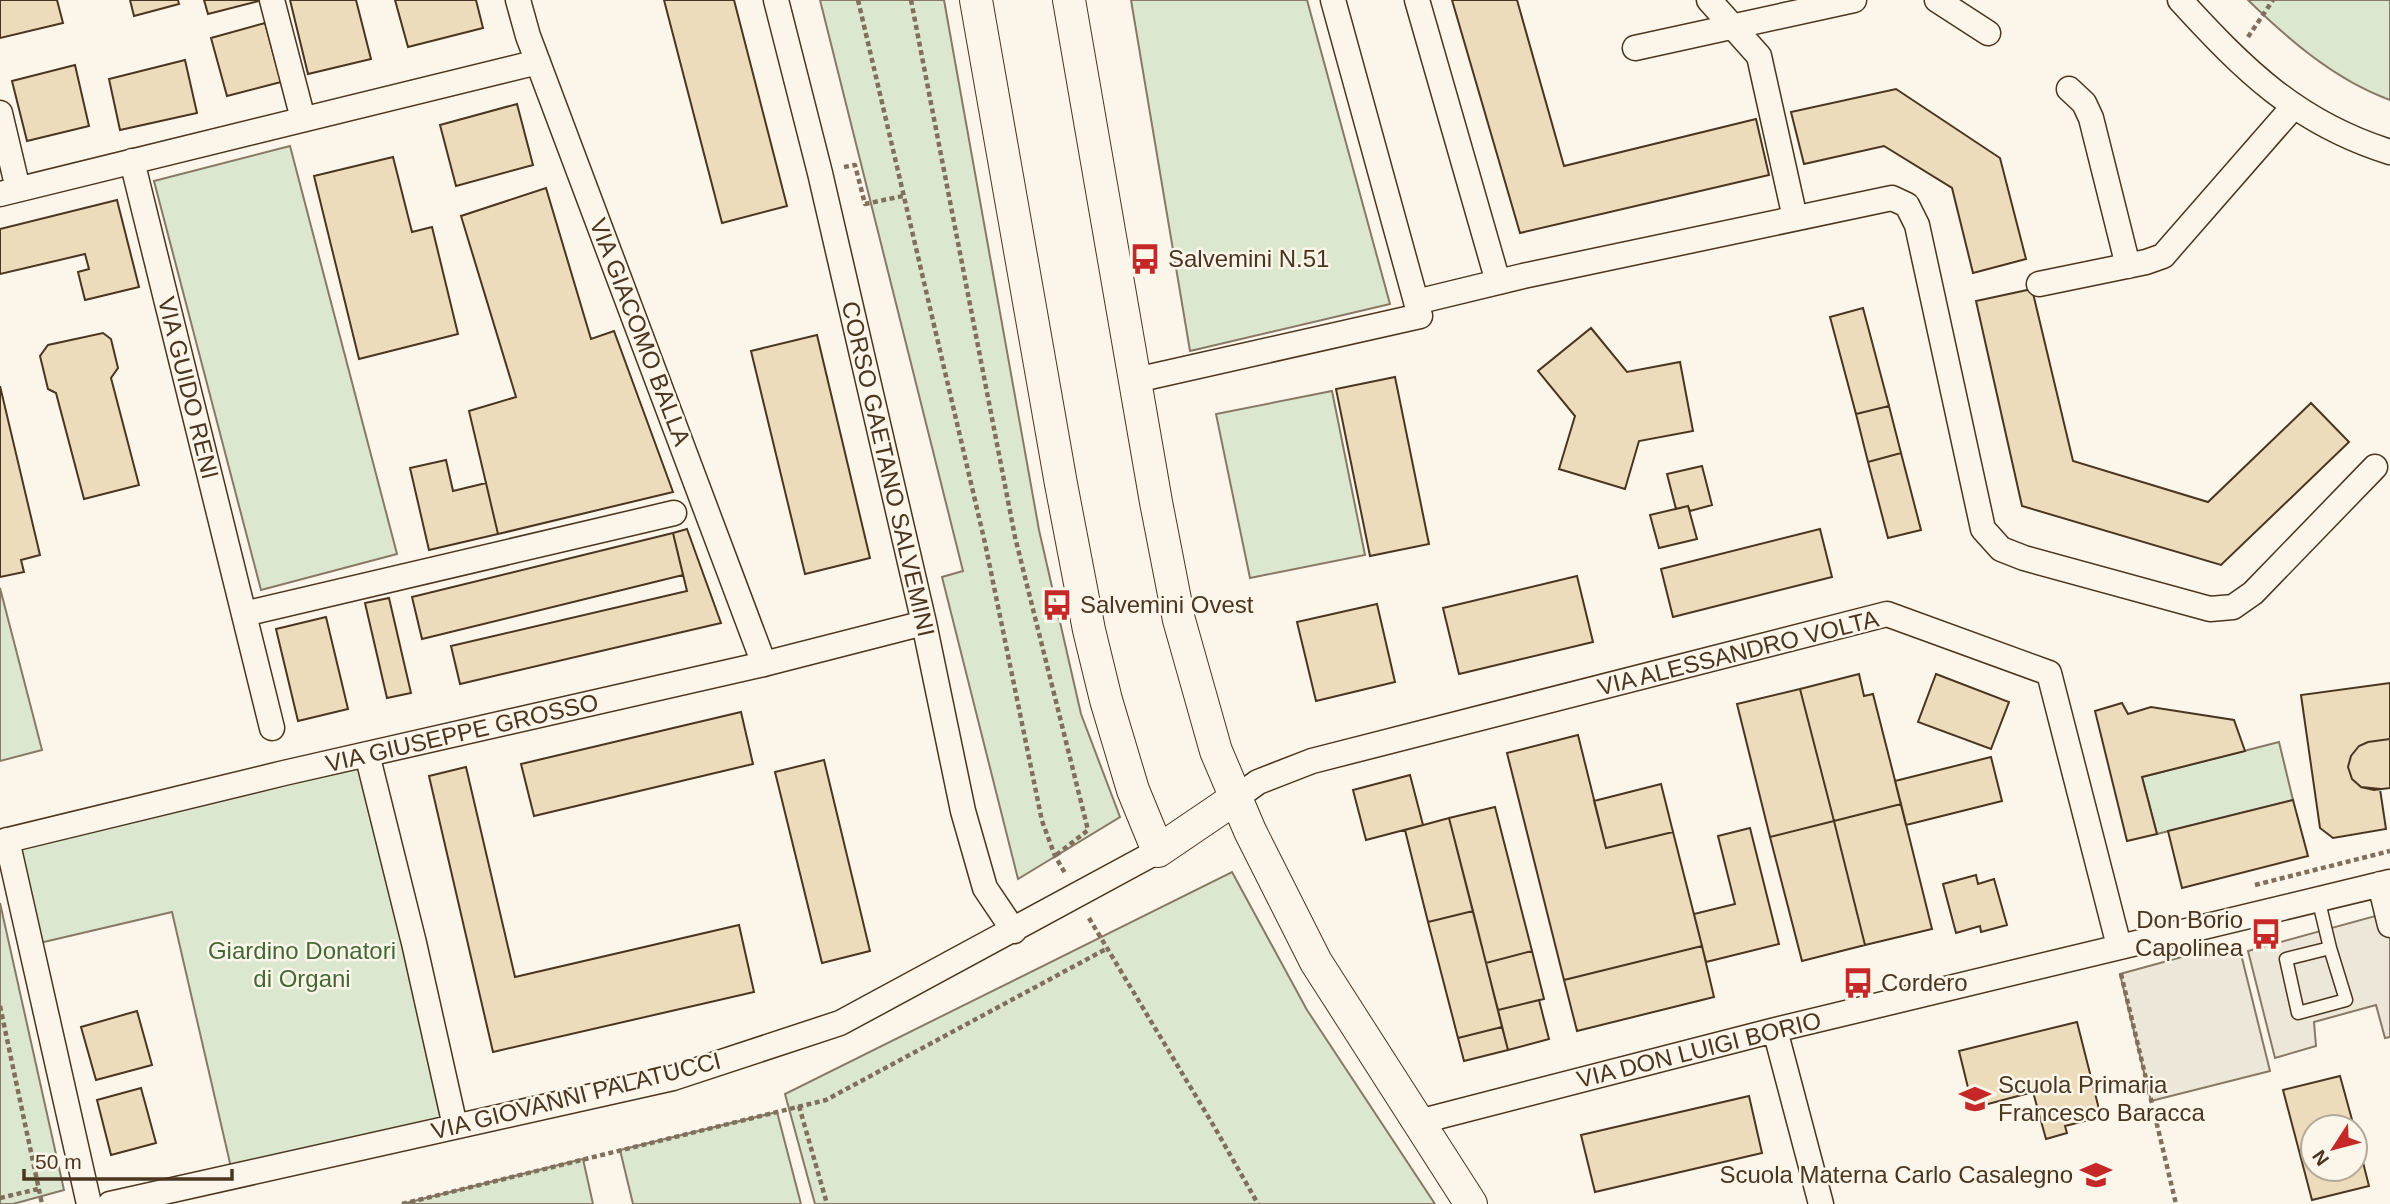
<svg xmlns="http://www.w3.org/2000/svg" width="2390" height="1204" font-family="Arial,sans-serif">
  <style>
    .green { fill: #dce7d0; stroke: #887966; stroke-width: 2 }
    .parking { fill: #ede7d9; stroke: #887966; stroke-width: 2 }
    .building { fill: #ecdcbc; stroke: #4a3520; stroke-width: 2 }
    .lines { fill: none; stroke-linecap: round; stroke-linejoin: round }
    .service-casing { stroke: #4a3520; stroke-width: 15 }
    .minor-casing { stroke: #4a3520; stroke-width: 27 }
    .tertiary-casing { stroke: #4a3520; stroke-width: 34 }
    .path { stroke: #7f6f5c; stroke-width: 4.5; stroke-dasharray: 5 3.5; stroke-linecap: butt }
    .service { stroke: #fbf6e9; stroke-width: 12 }
    .minor { stroke: #fbf6e9; stroke-width: 24 }
    .tertiary { stroke: #fbf6e9; stroke-width: 32 }
    .labels { text-anchor: middle; stroke-width: 5; stroke-linejoin: round; paint-order: stroke }
    .poi-label { font-size: 24px; fill: #4a3520; stroke: #fbf6e9; text-anchor: start }
    .street-label { font-size: 24px; fill: #4a3520; stroke: #fbf6e9 }
    .park-label { font-size: 24px; fill: #436837; stroke: #fbf6e9 }
  </style>
  <rect width="100%" height="100%" fill="#fbf6e9"/>
  <path class="green" d="M820,0H944L1039,530L1081,714L1120,817L1018,879L942,577L963,571Z
    M1131,0H1307L1390,304L1190,351Z
    M2248,0H2390V100C2335,80 2289,40 2248,0Z
    M290,146L397,554L261,590L154,181Z
    M1332,391L1365,555L1250,578L1216,414Z
    M0,588L42,750L0,761Z
    M2279,742L2293,800L2157,834L2142,777Z
    M367,753L455,1125L233,1176L172,912L31,945L7,840Z
    M1232,872L1307,1010L1435,1204H815L785,1094Z
    M0,903L64,1190L13,1204H0Z
    M777,1112L801,1204H633L620,1150Z
    M583,1159L593,1204H402Z"/>
  <path class="parking" d="M2390,912V1037L2385,1038L2376,1005L2314,1022L2316,1046L2275,1058L2248,951Z
    M2241,954L2270,1071L2151,1101L2120,974L2189,955Z"/>
  <path class="building" d="M0,0H57L63,23L0,38Z
    M130,0H178L179,4L134,16Z
    M204,0H259V1L208,14Z
    M290,0H356L371,59L308,74Z
    M395,0H476L483,28L408,47Z
    M664,0H734L787,206L722,223Z
    M1452,0H1517L1564,166L1756,119L1769,175L1520,233Z
    M265,23L281,82L227,96L211,38Z
    M185,60L197,113L120,130L109,79Z
    M75,65L89,126L27,141L12,81Z
    M1896,89L2000,158L2026,259L1973,273L1952,188L1884,146L1804,164L1791,112Z
    M517,104L533,165L456,186L440,125Z
    M393,157L412,232L432,227L458,334L359,359L314,176Z
    M546,188L591,339L614,331L673,492L498,534L469,411L516,397L461,216Z
    M117,200L139,287L85,300L78,272L89,269L85,254L0,274V229Z
    M2032,289L2073,461L2208,502L2311,403L2349,442L2221,565L2022,506L1976,301Z
    M1863,308L1889,406L1856,414L1830,317Z
    M1591,328L1627,372L1680,362L1693,431L1639,441L1625,489L1559,469L1575,416L1538,371Z
    M103,333L111,339L118,368L111,378L139,485L84,499L56,393L48,389L40,356L48,345Z
    M817,335L870,558L805,574L751,351Z
    M1395,377L1429,544L1370,556L1336,389Z
    M0,386L40,555L21,560L24,572L0,577Z
    M1889,406L1901,453L1868,462L1856,414Z
    M1901,453L1921,530L1888,538L1868,462Z
    M446,460L453,491L486,483L498,534L429,550L410,468Z
    M1702,466L1712,505L1690,511L1688,506L1676,509L1667,474Z
    M1688,506L1697,539L1659,548L1650,515Z
    M687,529L721,623L460,684L451,646L687,591L673,533Z
    M1820,529L1832,577L1673,617L1661,569Z
    M673,533L683,575L422,639L412,597Z
    M1577,576L1593,642L1459,674L1443,608Z
    M389,598L411,693L387,698L365,603Z
    M1377,604L1395,682L1316,701L1297,622Z
    M326,617L348,709L298,721L276,629Z
    M1859,674L1864,696L1873,694L1901,804L1834,821L1800,689Z
    M1936,674L2009,702L1991,749L1918,722Z
    M2390,683V739L2368,742L2359,746L2351,756L2348,767L2352,779L2361,787L2380,789L2386,829L2333,838L2320,828L2301,695Z
    M1800,689L1834,821L1770,837L1737,704Z
    M2122,703L2128,714L2151,707L2234,720L2245,751L2142,777L2157,834L2127,841L2095,711Z
    M741,712L753,764L534,816L521,764Z
    M1578,735L1606,848L1673,832L1702,946L1564,980L1507,753Z
    M2390,739V788L2374,790L2361,787L2352,779L2348,767L2351,756L2359,746L2368,742Z
    M1991,757L2002,801L1906,825L1895,781Z
    M824,760L870,951L822,963L775,772Z
    M466,767L515,977L739,925L754,992L493,1052L429,776Z
    M1410,775L1423,825L1366,840L1353,790Z
    M1661,784L1673,832L1606,848L1594,801Z
    M2293,800L2308,856L2182,888L2168,831Z
    M1901,804L1932,929L1865,945L1834,821Z
    M1495,807L1532,951L1486,963L1449,818Z
    M1449,818L1473,911L1428,922L1405,830Z
    M1834,821L1865,945L1802,961L1770,837Z
    M1750,828L1779,944L1706,962L1694,914L1735,904L1718,836Z
    M1976,875L1978,884L1994,879L2007,925L1981,932L1980,926L1956,933L1943,884Z
    M1473,911L1502,1027L1458,1038L1428,922Z
    M1702,946L1714,997L1577,1031L1564,980Z
    M1532,951L1544,999L1498,1010L1486,963Z
    M1539,1000L1549,1039L1508,1050L1498,1010Z
    M137,1011L152,1065L96,1080L81,1027Z
    M2077,1022L2101,1117L2065,1126L2067,1133L2046,1139L2033,1092L1973,1108L1959,1051Z
    M1502,1027L1508,1050L1464,1061L1458,1038Z
    M2340,1076L2354,1127H2313V1169H2355V1131L2369,1186L2312,1200L2283,1090Z
    M141,1088L156,1143L111,1155L97,1100Z
    M1749,1096L1762,1153L1595,1192L1581,1135Z"/>
  <g class="lines">
    <defs>
      <path id="service" d="M2318,898L2330,948L2286,959L2298,1013L2346,1000L2330,948"/>
      <path id="minor" d="M272,0L303,119
        M518,0L528,36L764,664
        M776,0L820,173L924,623L963,811L985,888L1014,931
        M1417,0L1498,282
        M1709,0L1759,56L1795,218
        M1937,0L1988,33
        M2180,0C2244,70 2297,123 2390,152
        M1635,48L1854,0
        M2069,89L2084,103L2091,118L2128,266
        M0,113L18,189
        M132,161L272,728
        M0,194L538,62
        M2039,284L2146,262L2163,256L2294,106
        M1416,302L1523,276L1892,198L1907,205L1917,225L1983,529L2001,549L2024,558L2210,609L2233,607L2253,593L2375,467
        M1136,380L1420,316L1333,0
        M244,614L674,513
        M367,754L414,943L455,1126
        M1236,798L1258,782L1312,761L1887,614L2049,673L2119,946
        M7,840L89,1204
        M0,842L284,773L764,664L924,623
        M2380,884L2390,925
        M1775,1030L1821,1204
        M1418,1122L1775,1030L2390,882
        M110,1204L673,1078L840,1023L1158,851"/>
      <path id="tertiary" d="M976,0L1061,484L1089,630L1106,700L1133,790L1158,851L1236,798
        M1069,0L1156,502L1179,620L1216,751L1250,831L1316,962L1471,1204"/>
    </defs>
    <use href="#service" class="service-casing"/>
    <use href="#minor" class="minor-casing"/>
    <use href="#tertiary" class="tertiary-casing"/>
    <path class="path" d="M858,0L985,543L1042,821L1055,856L1065,873
      M911,0L1015,537L1088,830L1055,856
      M2248,37L2273,0
      M844,167L855,165L865,204L903,196
      M2255,885L2390,851
      M1089,918L1215,1128L1258,1204
      M2121,974L2176,1204
      M0,1006L42,1204
      M799,1106L827,1204
      M0,1198L38,1189
      M402,1204L826,1100L1106,949"/>
    <use href="#service" class="service"/>
    <use href="#minor" class="minor"/>
    <use href="#tertiary" class="tertiary"/>
  </g>
  <defs>
    <symbol id="bus-bare" viewBox="-9 -9 18 18"><path d="M-5-6H5V4H4V6H2V4H-2V6H-4V4H-5ZM-3.5-4V0h7V-4ZM-3.5 1.2v1.5H-2V1.2ZM2 1.2v1.5H3.5V1.2Z" fill="#c62828" stroke="#fbf6e9" stroke-width="2.5" paint-order="stroke"/></symbol>
    <symbol id="school-bare" viewBox="-9 -9 18 18"><path d="M0-5L7-2L0 1L-7-2ZM-4 1L0 2.5L4 1V4Q0 6-4 4Z" fill="#c62828" stroke="#fbf6e9" stroke-width="2.5" paint-order="stroke"/></symbol>
  </defs>
  <g fill-rule="evenodd">
    <use href="#bus-bare" x="1123" y="237" width="44" height="44"/>
    <use href="#bus-bare" x="1035" y="583" width="44" height="44"/>
    <use href="#bus-bare" x="2244" y="912" width="44" height="44"/>
    <use href="#bus-bare" x="1836" y="961" width="44" height="44"/>
    <use href="#school-bare" x="1953" y="1077" width="44" height="44"/>
    <use href="#school-bare" x="2074" y="1153" width="44" height="44"/>
  </g>
  <g class="labels">
    <g class="poi-label">
      <text x="1168" y="267">Salvemini N.51</text>
      <text x="1080" y="613">Salvemini Ovest</text>
      <text x="2243" y="928" text-anchor="end">Don Borio<tspan x="2243" dy="28">Capolinea</tspan></text>
      <text x="1881" y="991">Cordero</text>
      <text x="1998" y="1093">Scuola Primaria<tspan x="1998" dy="28">Francesco Baracca</tspan></text>
      <text x="2073" y="1183" text-anchor="end">Scuola Materna Carlo Casalegno</text>
    </g>
    <g class="street-label">
      <text transform="translate(640 332) rotate(69)" y="8">VIA GIACOMO BALLA</text>
      <text transform="translate(188 388) rotate(76)" y="8">VIA GUIDO RENI</text>
      <text transform="translate(888 469) rotate(77)" y="8">CORSO GAETANO SALVEMINI</text>
      <text transform="translate(1738 653) rotate(-14)" y="8">VIA ALESSANDRO VOLTA</text>
      <text transform="translate(462 733) rotate(-13)" y="8">VIA GIUSEPPE GROSSO</text>
      <text transform="translate(1699 1050) rotate(-14)" y="8">VIA DON LUIGI BORIO</text>
      <text transform="translate(576 1096) rotate(-14)" y="8">VIA GIOVANNI PALATUCCI</text>
    </g>
    <g class="park-label">
      <text x="302" y="959">Giardino Donatori<tspan x="302" dy="28">di Organi</tspan></text>
    </g>
  </g>
  <g transform="translate(2334 1148) rotate(234)"><circle r="33" fill="#fbf6e9" stroke="#b4a999" stroke-width="2"/>
  <path d="M0-5L12 26L0 18L-12 26Z" fill="#c62828"/>
  <text y="-10" font-size="19" font-weight="bold" text-anchor="middle" fill="#4a3520">N</text>
  </g>
  <path d="M24 1169v10h208v-10" fill="none" stroke="#4a3520" stroke-width="3.5"/>
  <text x="35" y="1169" font-size="21" fill="#4a3520" stroke="#fbf6e9" stroke-width="5" paint-order="stroke">50 m</text>
</svg>
